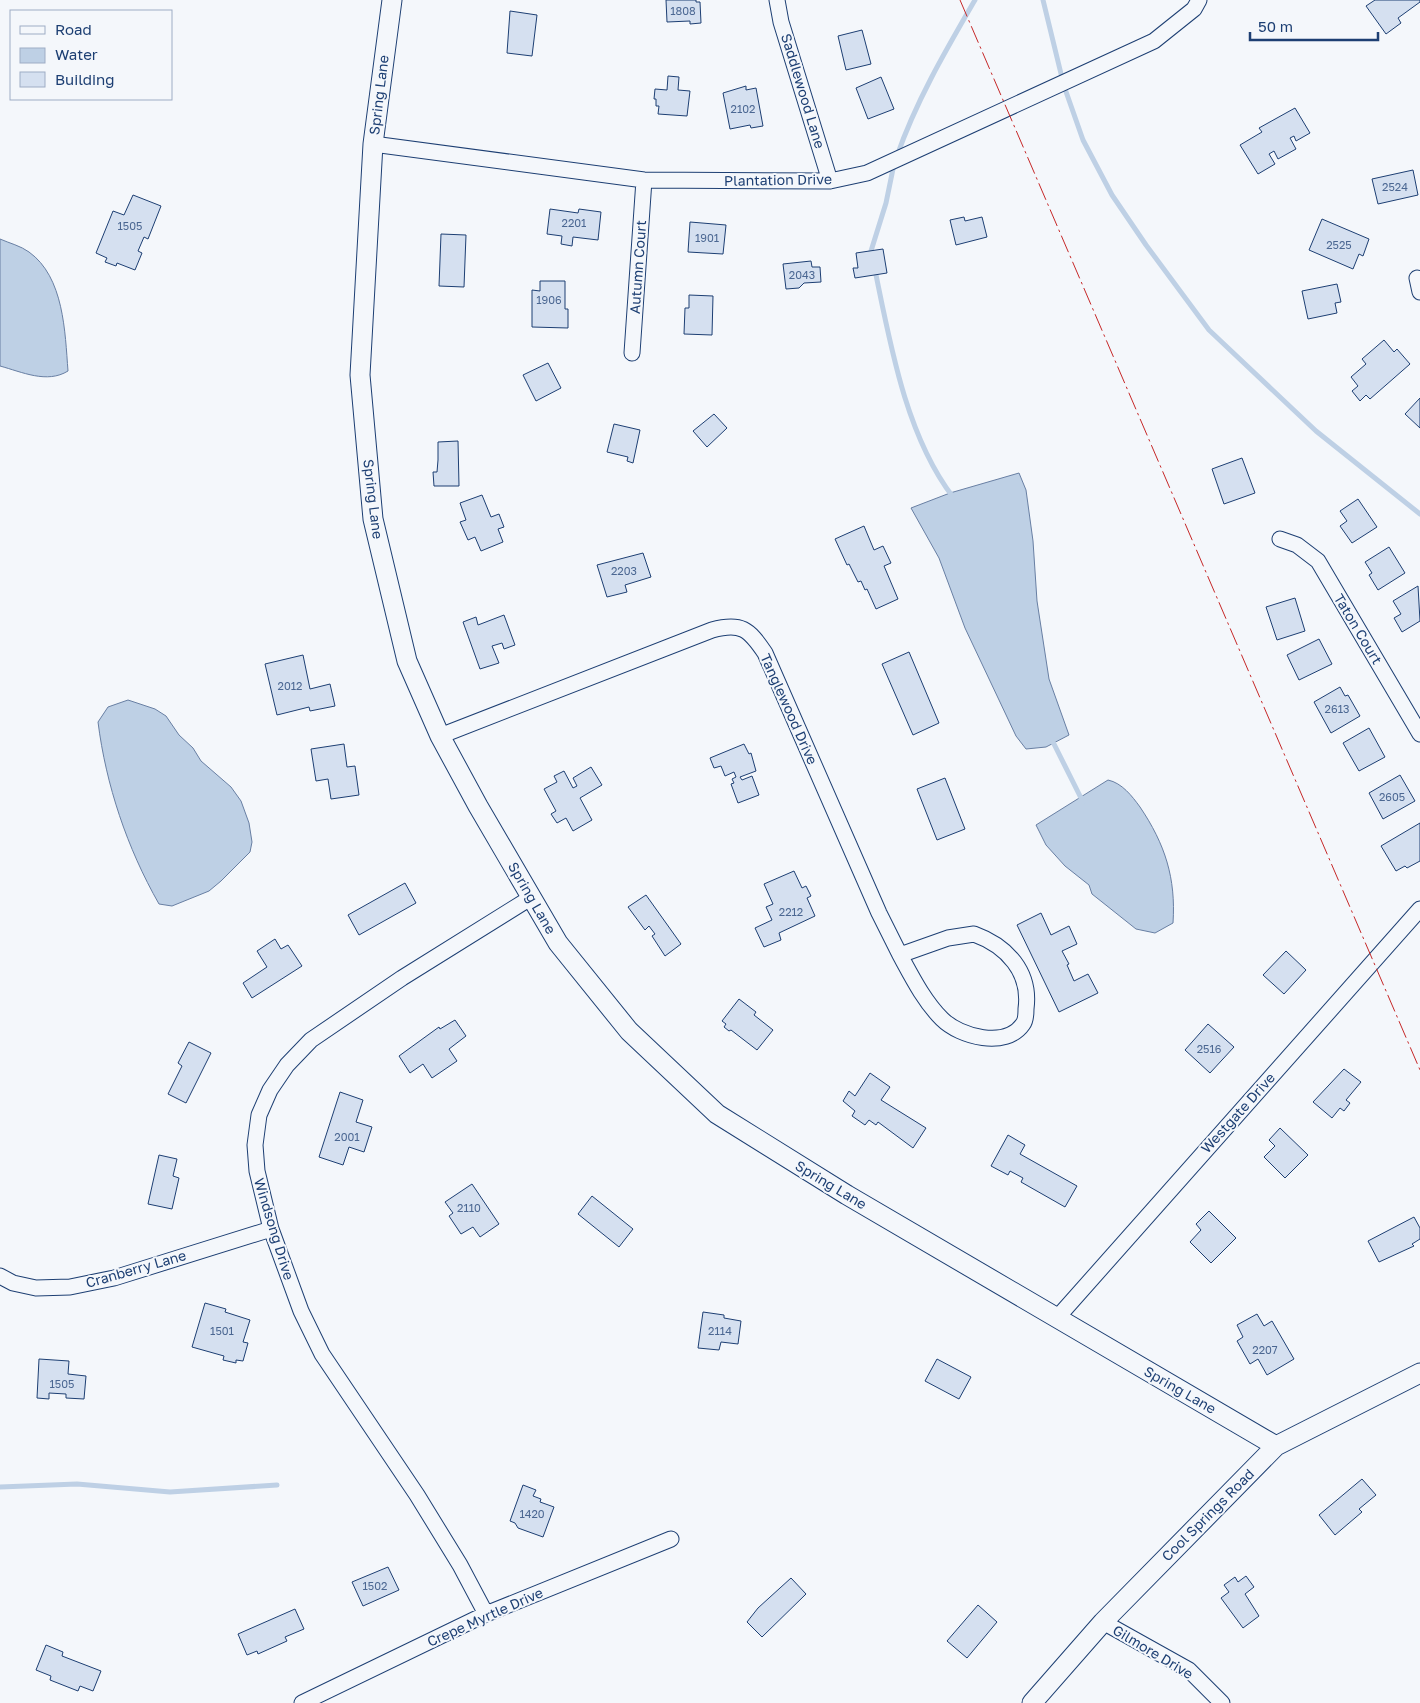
<svg xmlns="http://www.w3.org/2000/svg" width="1420" height="1703" font-family="'Golos Text',sans-serif">
  <style>
    .water { fill: #bed0e5; stroke: #687fa3 }
    .lines { fill: none; stroke-linecap: round; stroke-linejoin: round }
    .stream { stroke: #bed0e5; stroke-width: 5 }
    .building { fill: #d5e0f0; stroke: #1d3f73 }
    .minor-casing { stroke: #1d3f73; stroke-width: 17 }
    .tertiary-casing { stroke: #1d3f73; stroke-width: 21 }
    .minor { stroke: #f4f7fb; stroke-width: 15 }
    .tertiary { stroke: #f4f7fb; stroke-width: 19 }
    .power { stroke: #c62828; stroke-width: 1; stroke-dasharray: 18 4 2.5 4; stroke-linecap: butt }
    .labels { text-anchor: middle; stroke-width: 4; stroke-linejoin: round; paint-order: stroke }
    .number-label { font-size: 11px; fill: #4b6792 }
    .street-label { font-size: 14px; fill: #1d3f73; stroke: #f4f7fb }
  </style>
  <rect width="100%" height="100%" fill="#f4f7fb"/>
  <path class="water" d="M0,239C9,243 21,246 29,252C64,277 65,332 68,371C47,384 22,372 0,366Z
    M1019,473L1026,490L1033,541L1037,601L1049,679L1069,735L1046,747L1026,749L1016,736L965,628L939,558L911,508L950,493Z
    M128,700L155,709L166,716L179,735L193,748L201,761L231,787L241,801L249,823L252,842L250,852L221,881L209,891L172,906L159,904C127,848 106,785 98,722L108,707Z
    M1108,780C1122,783 1132,796 1140,807C1165,844 1176,878 1173,923L1155,933L1136,929L1092,894L1089,885L1065,866L1046,845L1036,825Z"/>
  <g class="lines">
    <path class="stream" d="M1043,0L1064,86L1083,140L1112,195L1146,245L1209,330L1316,431L1420,514
      M897,156C916,101 946,50 975,0
      M872,257L871,251L886,203L894,164
      M875,270C890,343 906,436 953,497
      M1051,738L1083,802
      M0,1487L77,1484L170,1492L277,1485"/>
  </g>
  <path class="building" d="M666,0H696V2H700L701,23L690,24V21L667,22Z
    M1375,0H1420V2L1398,18L1401,23L1386,34L1366,6Z
    M510,11L537,15L532,56L507,53Z
    M862,30L871,64L846,70L838,36Z
    M668,76L679,77L678,90L690,91L687,116L658,114L659,106H656V99H654L655,89L667,90Z
    M881,77L894,109L868,119L856,88Z
    M746,86V90L756,88L763,126L751,128L750,125L730,129L723,93Z
    M1295,108L1310,133L1296,141L1294,136L1290,138L1296,149L1278,159L1274,151L1269,154L1275,164L1258,174L1240,145L1262,132L1259,128Z
    M1413,170L1418,195L1378,204L1372,179Z
    M133,195L161,206L148,239L144,237L138,251L142,253L135,270L117,263L116,266L105,262L107,258L96,253L113,211L124,215Z
    M550,209L578,213L579,209L601,212L598,240L573,237L572,246L561,244L562,236L547,234Z
    M964,217L965,221L982,217L987,237L956,245L950,220Z
    M1322,219L1369,239L1363,256L1359,254L1353,269L1309,250Z
    M690,222L726,225L723,254L688,252Z
    M441,234L466,235L464,287L439,286Z
    M883,249L887,273L855,278L853,268H858L856,253Z
    M811,261L812,267H820L821,282L804,283L799,288L786,289L783,264Z
    M540,281H565V309H568V328L532,327V290L540,291Z
    M1337,284L1341,302L1335,303L1337,313L1308,319L1302,291Z
    M689,295L713,296L712,335L684,334L685,308H689Z
    M1384,340L1394,352L1397,349L1410,364L1370,399L1366,395L1360,401L1352,391L1358,386L1351,377L1366,364L1362,359Z
    M548,363L561,388L536,401L523,375Z
    M1420,398V428L1405,414Z
    M714,414L727,428L707,447L693,431Z
    M614,424L640,430L633,463L627,461L628,457L607,452Z
    M458,441L459,486H434L433,472H437L438,460V442Z
    M1242,458L1255,493L1224,504L1212,469Z
    M482,495L491,517L499,514L504,527L498,529L503,542L481,551L475,537L468,540L460,522L466,520L460,503Z
    M1358,499L1377,527L1352,543L1340,526L1347,521L1340,511Z
    M864,526L874,550L883,546L891,563L884,566L898,599L876,609L867,589L865,590L861,581L858,582L849,564L847,565L835,539Z
    M1389,547L1405,573L1378,590L1369,575L1372,573L1365,562Z
    M643,553L651,577L625,585L627,592L607,597L597,565Z
    M1418,586L1420,621L1402,632L1394,618L1401,614L1393,601Z
    M1295,598L1305,631L1277,640L1266,607Z
    M504,615L515,645L504,649L502,643L492,646L499,663L480,669L463,622L476,617L478,625Z
    M1319,639L1332,664L1299,680L1287,655Z
    M909,652L939,723L913,735L882,664Z
    M303,655L310,689L330,684L335,706L310,711L309,707L277,715L265,664Z
    M1340,687L1345,696L1348,695L1360,716L1331,733L1314,702Z
    M1369,728L1385,757L1359,771L1343,743Z
    M344,744L347,767L355,766L359,795L331,799L328,779L316,781L311,749Z
    M744,744L749,754L751,753L756,771L740,777L742,780L752,776L759,795L738,803L731,784L734,783L732,779L736,777L734,772L725,776L721,766L714,768L710,758Z
    M591,767L602,785L580,798L592,820L573,831L566,818L557,823L551,814L556,811L544,789L557,782L554,776L564,771L573,788L577,786L573,778Z
    M1400,775L1415,801L1383,819L1369,793Z
    M945,778L965,829L937,840L917,789Z
    M1420,823V861L1407,868L1405,866L1396,871L1381,846Z
    M794,871L802,888L806,886L811,896L807,898L815,916L779,933L781,940L764,947L755,928L772,920L766,907L773,904L764,884Z
    M405,883L416,903L359,935L348,915Z
    M646,895L681,944L665,956L652,936L655,934L649,926L645,930L628,907Z
    M1041,913L1051,935L1069,926L1077,944L1062,951L1069,964L1067,965L1074,981L1088,974L1098,993L1059,1012L1017,925Z
    M275,939L281,949L288,945L302,966L252,998L243,983L267,967L257,951Z
    M1286,951L1306,970L1284,994L1263,975Z
    M739,999L756,1012L754,1015L773,1030L757,1050L731,1030L729,1031L724,1027L726,1024L722,1021Z
    M455,1020L466,1036L449,1049L457,1061L432,1078L423,1064L410,1073L399,1056L439,1027L440,1029Z
    M1208,1024L1234,1047L1210,1073L1185,1050Z
    M189,1042L211,1053L186,1103L168,1094L182,1066L178,1063Z
    M1344,1069L1361,1082L1346,1100L1350,1103L1344,1111L1340,1108L1332,1118L1313,1102Z
    M870,1073L890,1087L881,1100L926,1128L913,1148L878,1122L876,1125L869,1120L865,1125L852,1116L855,1111L843,1101L849,1091L855,1096Z
    M340,1092L363,1100L356,1122L372,1127L364,1152L349,1147L343,1165L319,1157Z
    M1280,1128L1308,1155L1285,1178L1264,1157L1275,1146L1269,1140Z
    M1008,1135L1025,1145L1020,1154L1077,1186L1065,1207L1021,1182L1023,1178L1010,1171L1008,1175L991,1166Z
    M159,1155L177,1159L173,1176L179,1178L172,1209L148,1204Z
    M472,1184L499,1224L480,1237L473,1227L461,1234L449,1216L453,1213L445,1202Z
    M592,1196L633,1229L619,1247L578,1214Z
    M1209,1211L1236,1238L1211,1263L1190,1242L1201,1230L1196,1224Z
    M1414,1217L1420,1228V1239L1412,1244L1414,1246L1379,1262L1368,1241Z
    M205,1303L226,1309L225,1312L250,1320L243,1342L248,1343L243,1361L236,1360V1363L223,1360L224,1356L192,1347Z
    M703,1312L724,1315V1318L741,1321L738,1344L721,1342L719,1350L698,1348Z
    M1257,1314L1264,1326L1272,1321L1294,1359L1267,1375L1258,1359L1250,1364L1237,1341L1243,1337L1237,1325Z
    M39,1359L69,1361L68,1374L86,1376L84,1399L66,1398V1394L49,1393V1399L37,1398Z
    M937,1359L971,1377L959,1399L925,1381Z
    M1362,1479L1376,1495L1359,1509L1362,1512L1335,1535L1319,1515Z
    M523,1485L536,1490L533,1496L541,1499L540,1502L554,1507L543,1537L518,1528L515,1523L510,1521Z
    M388,1567L399,1590L363,1606L352,1582Z
    M1246,1576L1254,1587L1245,1594L1259,1616L1243,1628L1221,1598L1229,1592L1224,1585L1235,1577L1238,1582Z
    M791,1578L806,1594L762,1637L747,1622L758,1608Z
    M978,1605L997,1622L967,1658L947,1641Z
    M295,1609L304,1629L285,1637L287,1641L258,1654L257,1651L247,1655L238,1634Z
    M46,1645L63,1652L62,1656L101,1671L93,1691L80,1686L78,1691L50,1680L51,1676L36,1670Z"/>
  <g class="lines">
    <defs>
      <path id="minor" d="M777,0L781,22L830,181
        M373,144L644,180L830,181L867,173L1154,41L1194,9L1199,0
        M1417,278L1420,292
        M632,353L644,180
        M1280,539L1297,545L1318,561L1420,734
        M440,736L712,630C741,622 749,629 765,653L879,913L900,955
        M974,934C1007,946 1031,972 1026,1009C1026,1013 1026,1020 1023,1024C1006,1049 960,1037 942,1019C924,1001 912,977 900,955L948,938Z
        M0,1276L13,1283L36,1288L70,1287L114,1278L271,1229
        M1057,1318L1420,909
        M486,1614L460,1565L417,1495L322,1354L301,1311L271,1229L257,1171L255,1145L259,1115L270,1090L287,1065L311,1040L402,978L532,897
        M1103,1622L1189,1670L1222,1703
        M302,1703L486,1614L671,1539"/>
      <path id="tertiary" d="M392,0L373,144L360,375L373,519L407,661L440,736L478,806L558,943L629,1031L717,1114L847,1195L1276,1446
        M1032,1703L1103,1622L1276,1446L1420,1373"/>
    </defs>
    <use href="#minor" class="minor-casing"/>
    <use href="#tertiary" class="tertiary-casing"/>
    <use href="#minor" class="minor"/>
    <use href="#tertiary" class="tertiary"/>
    <path class="power" d="M960,0L1420,1070"/>
  </g>
  <g class="labels">
    <g class="number-label">
      <text x="683" y="15">1808</text>
      <text x="743" y="113">2102</text>
      <text x="1395" y="191">2524</text>
      <text x="574" y="227">2201</text>
      <text x="130" y="230">1505</text>
      <text x="707" y="242">1901</text>
      <text x="1339" y="249">2525</text>
      <text x="802" y="279">2043</text>
      <text x="549" y="304">1906</text>
      <text x="624" y="575">2203</text>
      <text x="290" y="690">2012</text>
      <text x="1337" y="713">2613</text>
      <text x="1392" y="801">2605</text>
      <text x="791" y="916">2212</text>
      <text x="1209" y="1053">2516</text>
      <text x="347" y="1141">2001</text>
      <text x="469" y="1212">2110</text>
      <text x="222" y="1335">1501</text>
      <text x="720" y="1335">2114</text>
      <text x="1265" y="1354">2207</text>
      <text x="62" y="1388">1505</text>
      <text x="532" y="1518">1420</text>
      <text x="375" y="1590">1502</text>
    </g>
    <g class="street-label">
      <text transform="translate(803 91) rotate(73)" y="5">Saddlewood Lane</text>
      <text transform="translate(379 95) rotate(-83)" y="5">Spring Lane</text>
      <text transform="translate(778 180) rotate(-1)" y="5">Plantation Drive</text>
      <text transform="translate(638 267) rotate(-86)" y="5">Autumn Court</text>
      <text transform="translate(373 499) rotate(83)" y="5">Spring Lane</text>
      <text transform="translate(1358 629) rotate(59)" y="5">Taton Court</text>
      <text transform="translate(789 709) rotate(66)" y="5">Tanglewood Drive</text>
      <text transform="translate(532 898) rotate(60)" y="5">Spring Lane</text>
      <text transform="translate(1238 1113) rotate(-48)" y="5">Westgate Drive</text>
      <text transform="translate(831 1185) rotate(31)" y="5">Spring Lane</text>
      <text transform="translate(274 1229) rotate(73)" y="5">Windsong Drive</text>
      <text transform="translate(136 1269) rotate(-16)" y="5">Cranberry Lane</text>
      <text transform="translate(1180 1390) rotate(30)" y="5">Spring Lane</text>
      <text transform="translate(1208 1515) rotate(-45)" y="5">Cool Springs Road</text>
      <text transform="translate(485 1617) rotate(-24)" y="5">Crepe Myrtle Drive</text>
      <text transform="translate(1153 1652) rotate(31)" y="5">Gilmore Drive</text>
    </g>
  </g>
  <rect x="10" y="10" width="162" height="90" fill="#f4f7fb" stroke="#9eadc5"/>
  <rect x="20" y="26" width="25" height="8" fill="#f4f7fb" stroke="#9eadc5"/>
  <text x="55" y="35" font-size="15" fill="#1d3f73">Road</text>
  <rect x="20" y="48" width="25" height="15" fill="#bed0e5" stroke="#9eadc5"/>
  <text x="55" y="60" font-size="15" fill="#1d3f73">Water</text>
  <rect x="20" y="72" width="25" height="15" fill="#d5e0f0" stroke="#9eadc5"/>
  <text x="55" y="85" font-size="15" fill="#1d3f73">Building</text>
  <path d="M1250 32v8h128v-8" fill="none" stroke="#1d3f73" stroke-width="2.5"/>
  <text x="1258" y="32" font-size="15" fill="#1d3f73" stroke="#f4f7fb" stroke-width="4" paint-order="stroke">50 m</text>
</svg>
